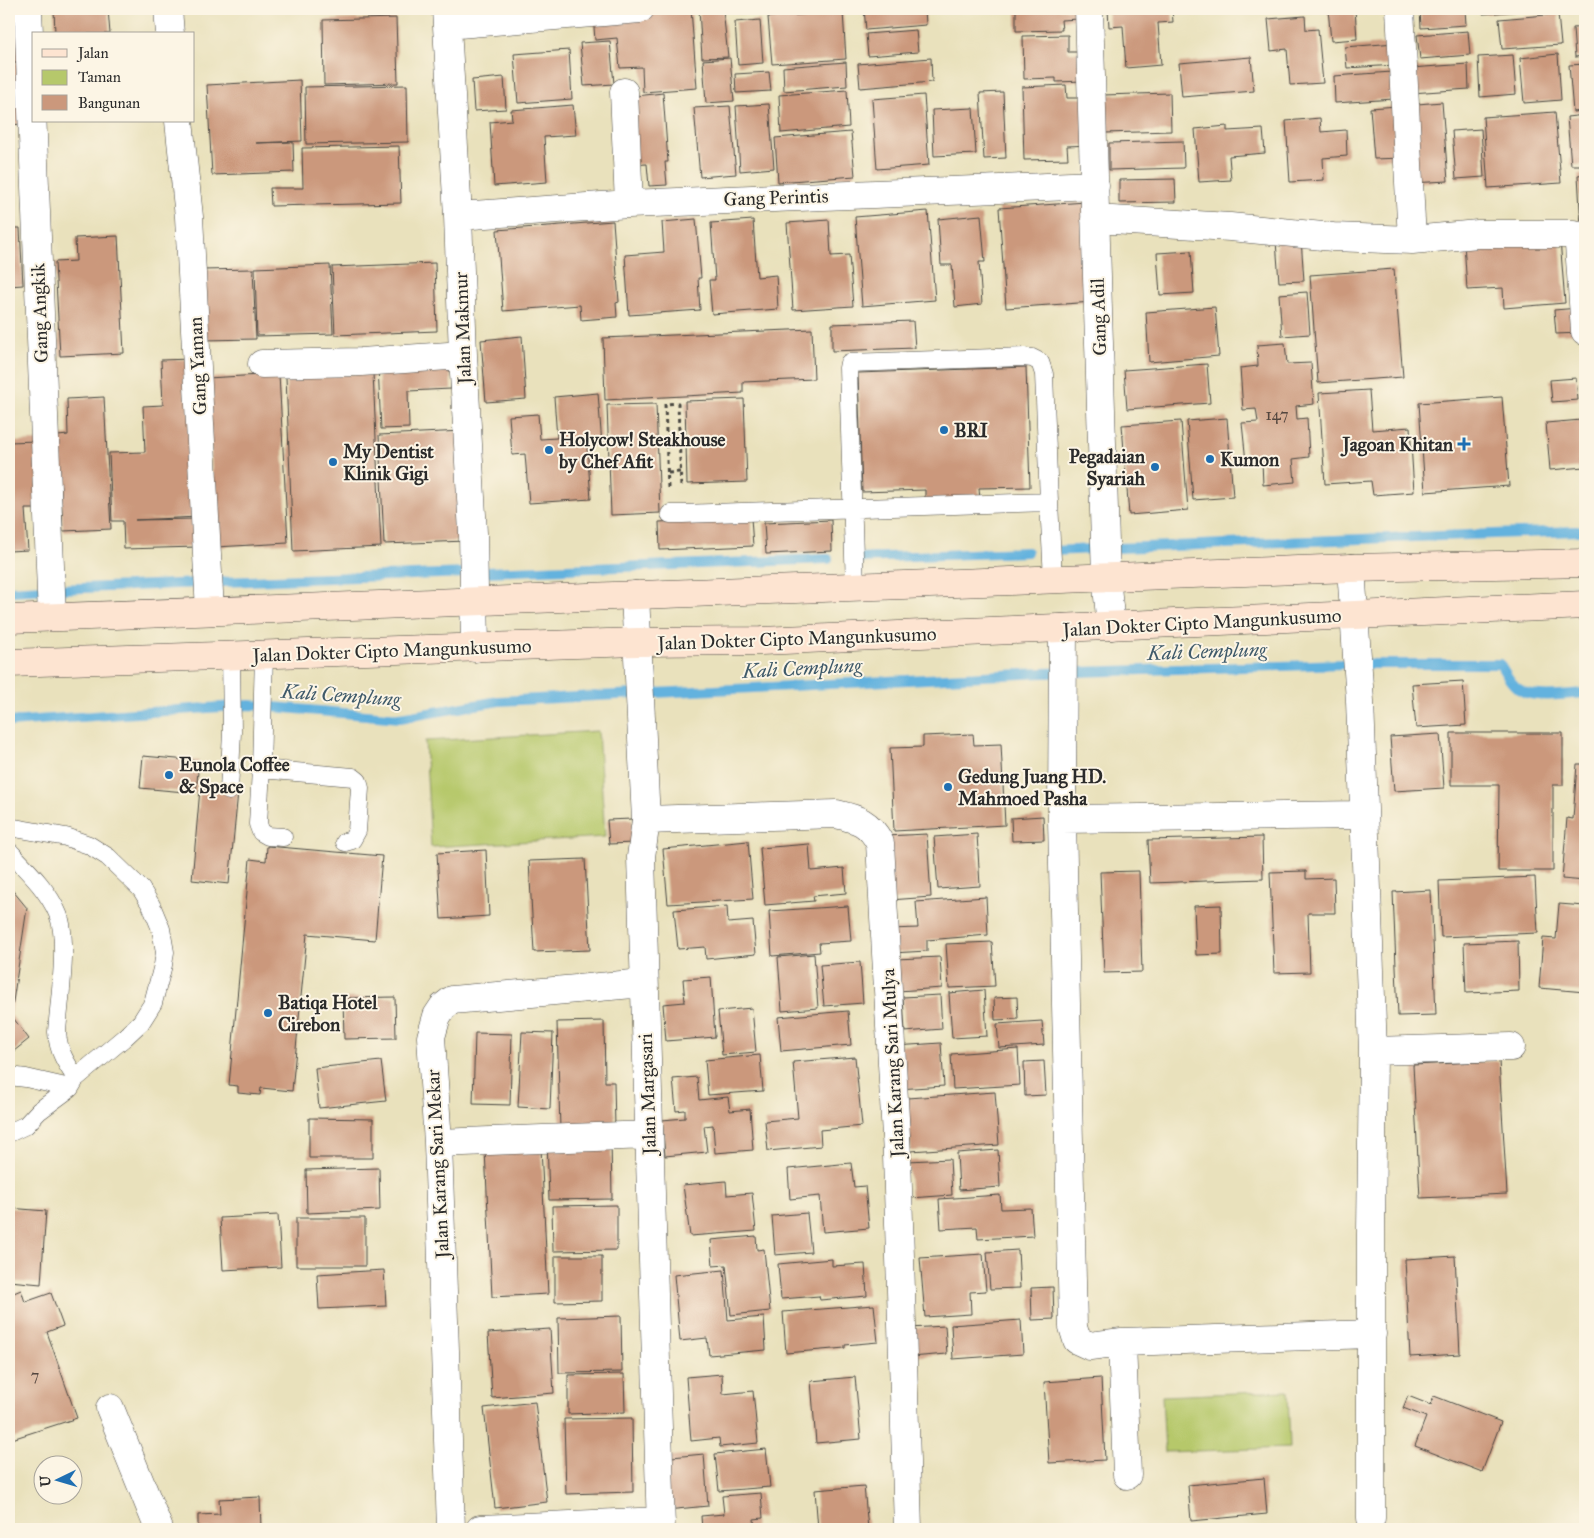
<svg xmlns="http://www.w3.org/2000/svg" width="1594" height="1538" font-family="'IM FELL Great Primer',serif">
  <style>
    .green { fill: #b6c86b; stroke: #707a4b }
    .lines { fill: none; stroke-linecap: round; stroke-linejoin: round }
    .stream { stroke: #64b2de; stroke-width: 10 }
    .building { fill: #cb987c }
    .lane-casing { stroke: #484641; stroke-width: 19 }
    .street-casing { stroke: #484641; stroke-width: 29 }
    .secondary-casing { stroke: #484641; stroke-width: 29 }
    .path { stroke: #484641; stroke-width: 3; stroke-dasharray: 4 4; stroke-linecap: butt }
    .lane { stroke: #fff; stroke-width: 18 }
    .street { stroke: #fff; stroke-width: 28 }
    .secondary { stroke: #fde4d1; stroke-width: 28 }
    .poi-dot { fill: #1f6fb2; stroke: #fcf5e5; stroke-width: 2 }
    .labels { text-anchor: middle; stroke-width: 4; stroke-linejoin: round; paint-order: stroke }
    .number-label { font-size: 16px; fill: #53463f }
    .street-label { font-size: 19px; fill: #2b2b2b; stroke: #fcf5e5 }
    .poi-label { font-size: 19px; font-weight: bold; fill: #2b2b2b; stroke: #fcf5e5; text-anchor: start }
    .water-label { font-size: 20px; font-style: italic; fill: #3f5a6a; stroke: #fcf5e5 }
  </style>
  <rect width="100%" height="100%" fill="#fcf5e5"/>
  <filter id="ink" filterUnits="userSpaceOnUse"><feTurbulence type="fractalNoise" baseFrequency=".02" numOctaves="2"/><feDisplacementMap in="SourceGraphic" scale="10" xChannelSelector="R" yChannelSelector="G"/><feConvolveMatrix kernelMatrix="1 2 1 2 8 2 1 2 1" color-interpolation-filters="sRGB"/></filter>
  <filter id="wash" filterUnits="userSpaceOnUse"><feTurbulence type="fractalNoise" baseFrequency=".0096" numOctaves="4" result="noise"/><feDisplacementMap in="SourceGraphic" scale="20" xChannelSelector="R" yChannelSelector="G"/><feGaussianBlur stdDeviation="1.12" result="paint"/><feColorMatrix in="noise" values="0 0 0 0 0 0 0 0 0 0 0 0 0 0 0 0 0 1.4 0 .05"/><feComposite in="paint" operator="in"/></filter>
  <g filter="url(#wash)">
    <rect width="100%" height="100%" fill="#e9e1bc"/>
    <path class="green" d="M598,731L605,837L431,847L425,741Z
      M1288,1391L1290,1448L1165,1452L1162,1396Z"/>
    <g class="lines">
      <path class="stream" d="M1118,548L1577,531
        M1052,551L1094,549
        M857,558L1027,552
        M486,572L828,559
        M221,582L468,573
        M60,589L200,583
        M9,591L44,589
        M9,722L250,705L400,718L499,701L1043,673L1345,664H1500C1506,674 1512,686 1522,691C1537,699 1569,694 1585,693"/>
    </g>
    <g id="blocks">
      <path class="building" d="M9,9H18L20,62H9Z
        M54,9H108L110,34H55Z
        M691,9L697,88L643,92L642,67L620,68L617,38L595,40L593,15Z
        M699,9H723L728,57L702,58Z
        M736,9H765V12L736,14Z
        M864,9H925L926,25L866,30Z
        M1016,9H1079V19L1061,20L1062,30L1016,31Z
        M1108,9H1172L1173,22L1158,23L1161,65L1126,68L1123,26L1109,27Z
        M1328,9H1355L1357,39L1331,41Z
        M1420,9H1465L1466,25L1421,28Z
        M1483,9H1534V10L1483,14Z
        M843,12L846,59L772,64L768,17Z
        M1558,14L1561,45L1502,49L1499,19Z
        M1305,16L1306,30L1318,29L1323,83L1290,85L1287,49L1271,51L1268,19Z
        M396,18L398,83L324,85L323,20Z
        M760,20L763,63L738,65L735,22Z
        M1585,27V56L1575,57L1573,28Z
        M916,30L918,52L868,56L866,34Z
        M1468,31L1470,55L1420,59L1417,35Z
        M1068,35V52H1084V81L1056,82V78L1024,79L1023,36Z
        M610,41L614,84L584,86L580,43Z
        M1395,43L1396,65L1347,68L1345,47Z
        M569,50L572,99L518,103L514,54Z
        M1558,54L1561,100L1524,103L1520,58Z
        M1513,55L1516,94L1480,97L1478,57Z
        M1251,57L1254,91L1182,97L1179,63Z
        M730,58L734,101L706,103L703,60Z
        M931,58L932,82L860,88L858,64Z
        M846,62L847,86L784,91L783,67Z
        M9,63H20L22,124L9,125Z
        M1468,64L1469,89L1411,93L1410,68Z
        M1585,64V111L1573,112L1569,65Z
        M769,72L771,91L736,93L735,74Z
        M1392,72L1394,99L1335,103L1334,76Z
        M504,77L506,109L474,111L472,80Z
        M300,80L302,141L256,143L293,142L294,172L212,175L207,85Z
        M407,85L408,142L306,144L305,87Z
        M1066,85L1067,98H1089L1090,145L1067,146L1068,159L1024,160L1022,87Z
        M847,90L849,127L781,133L779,95Z
        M1003,92L1006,158L984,159L980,93Z
        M663,93L668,162H665L667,185L649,186L647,164L629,165L627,97Z
        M1170,93L1171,131L1105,133L1103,95Z
        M924,95L929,165L877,169L872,99Z
        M1442,102L1448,181L1411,183L1405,105Z
        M769,104L774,168L740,171L736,106Z
        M573,105L576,135L544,137L547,182L494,186L490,122L512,120L511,110Z
        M730,106L736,174L700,177L694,108Z
        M1398,106L1402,158L1374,159L1370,108Z
        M973,108L976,154L934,156L932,110Z
        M1555,112L1561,183L1488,188L1483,117Z
        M1585,115V165H1571L1567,117Z
        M1320,118L1321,132L1346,130L1347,156L1323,158L1324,180L1290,182L1286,121Z
        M1227,126V131L1263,129L1265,153L1229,156L1231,180L1199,182L1195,129Z
        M1481,129L1484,177L1456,179L1452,131Z
        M851,132L855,176L778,182L775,138Z
        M1183,141L1184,168L1109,170V143Z
        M399,146L401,203L271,206L270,188H303L302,148Z
        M1585,174V226L1581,227L1578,175Z
        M1175,179L1176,202L1119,203V180Z
        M1086,202L1093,302L1006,308L999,208Z
        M928,211L935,300L862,306L855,217Z
        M981,215L985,262H979L982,304L955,307L952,265H941L938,219Z
        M696,219L701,278H698L700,310L629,315L625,255L664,252L662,222Z
        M753,220L757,277L776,275L778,309L712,314L709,280H715L711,223Z
        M829,220L831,256L849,255L853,306L793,310L787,223Z
        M613,221L619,302L616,303L617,317L581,320L580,305L503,311L497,230Z
        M9,228H20L23,285L9,286Z
        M118,236L124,353L60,356L55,262L76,261L75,238Z
        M1301,239L1304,281L1279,282L1276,241Z
        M1560,239L1565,303L1504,308L1503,288L1467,290L1464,242Z
        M1191,251L1194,293L1160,295L1157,253Z
        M435,263L437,331L335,335L332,267Z
        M330,265L333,334L257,336L255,268Z
        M253,269L256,339L204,340L202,270Z
        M1394,269L1403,377L1318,383L1310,275Z
        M1307,292L1310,334L1282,336L1279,294Z
        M1215,307L1219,356L1149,362L1146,312Z
        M1579,308L1581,333L1556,334L1554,310Z
        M913,321L915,348L832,351V324Z
        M812,329L814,379L743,382V393L605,400L603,338Z
        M522,336L526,399L486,402L481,340Z
        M1285,343L1287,364L1311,363L1314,404L1296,406L1297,419L1307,418L1309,457L1293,459L1295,482L1263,485L1262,461L1246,462L1242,423L1258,422L1256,409L1243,410L1240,368L1258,366L1257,345Z
        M191,359L198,517L135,520L196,519L197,547L124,549L123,521H112L109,453L145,452L143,406L163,405L161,360Z
        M450,364L451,389L408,391L409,428L381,429L378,367Z
        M1207,364L1210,403L1127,409L1124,370Z
        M1026,367L1030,487L979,488L980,501L925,503V490L862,492L858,373Z
        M373,373L381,547L293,551L286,377Z
        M279,374L288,543L216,547L207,378Z
        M1576,378L1578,400L1552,402L1550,380Z
        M1369,390L1372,430L1410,427L1414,492L1373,495L1371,481L1325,484L1319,393Z
        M598,393L602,445L587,446L591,499L529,503L525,454L512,455L509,416L538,414L540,439L557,438L554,397Z
        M104,397L111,529L63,531L58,436L68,435L67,399Z
        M1502,397L1509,486L1425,492L1419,403Z
        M744,399L747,482L687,484L685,401Z
        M656,404L660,513L611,515L607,405Z
        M1227,418L1233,497L1193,500L1187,421Z
        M1581,420L1584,467L1550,470L1546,423Z
        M1181,421L1188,510L1129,515L1122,425Z
        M463,431L467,541L384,544L379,435Z
        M37,441L40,509H25L28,550L9,551V442Z
        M751,518L753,546L660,550L659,522Z
        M831,520L832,551L766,554L764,523Z
        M1463,681L1466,725L1416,728L1412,684Z
        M1451,733H1563V785H1553V871H1498L1499,785H1451Z
        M973,734L974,745L1001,744L1005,825L894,831L890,748L923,747V736Z
        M1440,734L1444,788L1394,791L1390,737Z
        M143,756L199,761L196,793L140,788Z
        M1577,764H1585V881L1562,879L1567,818L1573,819Z
        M200,789L238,792L229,884L192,880Z
        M1043,816L1044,840L1012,841L1011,818Z
        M632,819L634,843L609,844L607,820Z
        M927,834L931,897L890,900L885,836Z
        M977,834L980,886L938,889L934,837Z
        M1262,837L1263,879L1150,883L1148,840Z
        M748,841L753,899L668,904L663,849Z
        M809,844L811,871L844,868L846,893L813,896L814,901L765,905L760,848Z
        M267,846L382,856L375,940L307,934L292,1091L261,1088L260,1095L238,1093V1086L229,1085L250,859L266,861Z
        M486,850L489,916L441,919L437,853Z
        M585,859L590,950L534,952L529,861Z
        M1139,871L1142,972L1104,973L1100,872Z
        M1306,871V879L1334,878L1335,913H1308L1310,972L1274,973L1270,872Z
        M1535,877L1538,933L1441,937L1439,881Z
        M9,886L27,908L11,1015L29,1039L9,1055Z
        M1431,890L1436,1015L1398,1016L1393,892Z
        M986,897L988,935L927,940V951L892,953L890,929L918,928L916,902Z
        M1559,904L1585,906V992L1539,988L1543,938L1556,939Z
        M1221,905L1222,954L1196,955L1194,906Z
        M727,906L728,923L753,921L756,954L706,959L705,947L678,949L674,910Z
        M848,906L851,941L819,943L820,952L772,956L769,911Z
        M1518,941L1519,991L1466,993L1464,943Z
        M992,942L995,986L949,988L946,944Z
        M814,954L818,1008L782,1011L778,957Z
        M940,957L942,988L898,991L896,959Z
        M860,962L863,1003L824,1006L820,965Z
        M711,977L715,1037L666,1041L663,1004L685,1002L683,979Z
        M984,990L987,1036L952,1038L949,993Z
        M940,995L942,1029L905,1032L903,997Z
        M395,997L396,1038L344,1039L343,998Z
        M1017,997L1018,1019L995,1020L994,998Z
        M752,1008L756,1052L722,1055L718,1011Z
        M848,1011L851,1045L781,1051L778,1017Z
        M604,1021L605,1082H614L615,1128L560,1129L557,1022Z
        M1042,1021L1044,1045L999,1048L997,1024Z
        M522,1032L553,1033L550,1109L518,1107Z
        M475,1033L512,1034L510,1105L473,1104Z
        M941,1043L944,1086L898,1089L895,1046Z
        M1018,1049L1020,1085L953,1089L951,1054Z
        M760,1055L763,1091L708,1095L705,1060Z
        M855,1057L862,1126L820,1130L821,1146L768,1151L765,1121L798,1118L793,1062Z
        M381,1061L386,1101L319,1108L315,1068Z
        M1044,1061L1046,1095L1025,1096L1024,1062Z
        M1499,1061L1507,1194L1420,1198L1413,1065Z
        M697,1077L699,1100L728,1097L730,1111L750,1109L753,1150L715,1153L713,1125L704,1126L707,1152L665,1156L662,1120L685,1118V1110L676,1111L673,1079Z
        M995,1092L999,1145L911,1151L907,1098Z
        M309,1118L373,1119V1158H309Z
        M611,1137L612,1199L549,1200L547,1138Z
        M541,1147L548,1294L492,1297L485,1150Z
        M998,1150L1000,1187L959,1190L957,1153Z
        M950,1159L952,1195L911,1198L908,1161Z
        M851,1163L854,1187L865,1186L869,1228L823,1232L820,1196L790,1199L788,1169Z
        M379,1168L380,1210L307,1213L306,1170Z
        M726,1181L727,1195L752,1193L756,1231L690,1236L683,1185Z
        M1000,1195L1001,1209L1031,1208L1033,1236L978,1239L977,1227L941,1229L939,1199Z
        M617,1205V1250L553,1251L552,1206Z
        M9,1208L46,1211L41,1284L9,1281Z
        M807,1213L811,1252L775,1255L772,1216Z
        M278,1215L281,1267L223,1270L220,1218Z
        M296,1218H365V1266H296Z
        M756,1236L757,1250L764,1249L770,1311L731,1315L726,1265L713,1266L711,1240Z
        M1018,1250L1020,1288L990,1289L987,1252Z
        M983,1254L986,1291L970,1292L971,1314L925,1317L920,1258Z
        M555,1256H602V1301L555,1302Z
        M1455,1256L1460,1354L1410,1357L1405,1259Z
        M832,1259V1266L865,1264L867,1296L820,1300L819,1296L781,1299L778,1264Z
        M384,1270L386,1306L319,1309L317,1274Z
        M724,1270L728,1320L764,1317L766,1350L709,1355L707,1338L680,1341L674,1275Z
        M1053,1287L1054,1319L1032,1320L1031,1288Z
        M21,1290L25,1302L51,1293L63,1326L47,1332L77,1418L9,1440V1295Z
        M874,1305L878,1342L845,1345V1348L786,1353L783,1312Z
        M621,1316L622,1372L559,1373L558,1318Z
        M1021,1320L1023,1354L953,1359L951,1325Z
        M945,1326L947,1354L911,1357L910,1328Z
        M550,1329L554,1393L492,1398L488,1333Z
        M624,1374L625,1412L568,1414V1375Z
        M722,1374L723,1394L753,1391L758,1443L720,1447L719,1438L691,1441L686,1377Z
        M855,1377L861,1439L816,1443L811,1381Z
        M1101,1378L1105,1460L1049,1463L1044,1382Z
        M1408,1396L1431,1405L1434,1396L1501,1422L1482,1472L1415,1446L1426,1417L1403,1408Z
        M535,1402L547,1502L495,1508L484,1408Z
        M632,1418L633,1492L566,1494L564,1419Z
        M766,1449L770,1487L719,1491L715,1454Z
        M704,1454L708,1506L666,1510L661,1458Z
        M1264,1478L1267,1514L1191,1521L1188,1485Z
        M864,1486L868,1529H818L815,1490Z
        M761,1493L763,1518L754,1519L755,1529H702L701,1516L724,1514L722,1496Z
        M260,1497L261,1529H198V1515L220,1514L219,1499Z"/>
    </g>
  </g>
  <g filter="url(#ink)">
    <use href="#blocks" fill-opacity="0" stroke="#484641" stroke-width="1"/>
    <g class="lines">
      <defs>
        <path id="lane" d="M1049,502L1053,579
          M670,514H682L1049,502L1044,374L1040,362L1032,358L1024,357L849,363L848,368L855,587
          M261,769L264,654
          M229,791L232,732L231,656
          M9,827L66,837L89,845L108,857L141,889L151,905L161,929L165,952L163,965L153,1003L141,1022L125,1037L76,1078L70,1088L39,1111L26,1125L9,1133
          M283,837L268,836L261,832L258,824L261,769L353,777L358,781L360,788L357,831L352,840L345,842
          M9,851C27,870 48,890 58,914C69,940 59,1002 57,1032C58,1051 66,1063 76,1078
          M9,1076L26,1078L70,1088"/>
        <path id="street" d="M28,9L52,617
          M168,9L170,34
          M446,9L458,216L463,355L473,533L475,648
          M1089,9L1106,577L1111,626
          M1400,9L1412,240
          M447,25L640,9
          M624,92L629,204
          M179,121L189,217L210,611
          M458,216L629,204L1095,185
          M1095,219L1230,227L1333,237L1412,240L1478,234H1574L1579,245L1585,331
          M262,364L361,362L463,355
          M1351,568L1360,701L1373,1051L1371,1234V1518
          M635,595L646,820L641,857L661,1529
          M1063,628L1062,819L1073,1327L1077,1340L1090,1346L1122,1342L1372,1334
          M1062,819L1363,815
          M646,820L836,814C858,819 869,822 880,843L897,1155L908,1529
          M1373,1051L1511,1047
          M438,1143L649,1135
          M1122,1342L1127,1475
          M110,1408L159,1529
          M451,1529L438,1143L431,1037L437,1016L443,1007L452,1000L644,983
          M480,1529L661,1521"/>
        <path id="secondary" d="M9,619L1351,568L1585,563
          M9,663L637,642L761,641L1585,605"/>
      </defs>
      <use href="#lane" class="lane-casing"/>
      <use href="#street" class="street-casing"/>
      <use href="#secondary" class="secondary-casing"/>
      <path class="path" d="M667,437H679
        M668,473L680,472
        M668,488L665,404L678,403L681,487"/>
      <use href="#lane" class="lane"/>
      <use href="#street" class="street"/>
      <use href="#secondary" class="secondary"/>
    </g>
  </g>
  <g class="poi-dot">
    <circle cx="944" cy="430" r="5"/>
    <path d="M1461.5 436.5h5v5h5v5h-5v5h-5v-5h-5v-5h5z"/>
    <circle cx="549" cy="450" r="5"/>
    <circle cx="1210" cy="459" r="5"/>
    <circle cx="333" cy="462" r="5"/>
    <circle cx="1155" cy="467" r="5"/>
    <circle cx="169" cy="775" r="5"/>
    <circle cx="948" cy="787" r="5"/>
    <circle cx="268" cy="1013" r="5"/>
  </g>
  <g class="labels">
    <g class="number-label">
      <text x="1277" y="420">147</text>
      <text x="35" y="1381">7</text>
    </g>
    <g class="street-label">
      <text transform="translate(776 197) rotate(-2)" y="7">Gang Perintis</text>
      <text transform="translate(39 313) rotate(-92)" y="7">Gang Angkik</text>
      <text transform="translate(1098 317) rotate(-92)" y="7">Gang Adil</text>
      <text transform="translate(462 328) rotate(-92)" y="7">Jalan Makmur</text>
      <text transform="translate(197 366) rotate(-93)" y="7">Gang Yaman</text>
      <text transform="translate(1202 622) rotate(-3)" y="7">Jalan Dokter Cipto Mangunkusumo</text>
      <text transform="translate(797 638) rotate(-2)" y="7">Jalan Dokter Cipto Mangunkusumo</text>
      <text transform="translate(392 650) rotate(-2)" y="7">Jalan Dokter Cipto Mangunkusumo</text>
      <text transform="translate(892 1063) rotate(-93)" y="7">Jalan Karang Sari Mulya</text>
      <text transform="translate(647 1094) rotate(-92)" y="7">Jalan Margasari</text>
      <text transform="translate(437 1164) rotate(-93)" y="7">Jalan Karang Sari Mekar</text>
    </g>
    <g class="poi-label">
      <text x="954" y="437">BRI</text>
      <text x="559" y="446">Holycow! Steakhouse<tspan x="559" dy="22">by Chef Afit</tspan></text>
      <text x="1453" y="451" text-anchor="end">Jagoan Khitan</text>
      <text x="343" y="458">My Dentist<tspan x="343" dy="22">Klinik Gigi</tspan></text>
      <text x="1145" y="463" text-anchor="end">Pegadaian<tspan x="1145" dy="22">Syariah</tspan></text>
      <text x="1220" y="466">Kumon</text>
      <text x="179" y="771">Eunola Coffee<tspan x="179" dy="22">&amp; Space</tspan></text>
      <text x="958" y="783">Gedung Juang HD.<tspan x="958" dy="22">Mahmoed Pasha</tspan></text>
      <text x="278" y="1009">Batiqa Hotel<tspan x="278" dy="22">Cirebon</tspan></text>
    </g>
    <g class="water-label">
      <text transform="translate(1207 651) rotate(-2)" y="7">Kali Cemplung</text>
      <text transform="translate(802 668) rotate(-3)" y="7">Kali Cemplung</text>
      <text transform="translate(341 695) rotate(4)" y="7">Kali Cemplung</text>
    </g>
  </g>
  <rect width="1594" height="1538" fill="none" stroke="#fcf5e5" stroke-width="30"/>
  <rect x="32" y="32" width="162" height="90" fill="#fcf5e5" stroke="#a8a49b"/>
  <rect x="42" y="49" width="25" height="8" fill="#fde4d1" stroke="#a8a49b"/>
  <text x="78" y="58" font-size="15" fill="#2b2b2b">Jalan</text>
  <rect x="42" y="70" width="25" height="15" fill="#b6c86b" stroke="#a8a49b"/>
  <text x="78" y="82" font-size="15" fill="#2b2b2b">Taman</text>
  <rect x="42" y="95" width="25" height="15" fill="#cb987c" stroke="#a8a49b"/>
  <text x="78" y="108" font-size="15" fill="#2b2b2b">Bangunan</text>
  <g transform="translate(58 1480) rotate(265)"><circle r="24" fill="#fcf5e5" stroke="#a8a49b"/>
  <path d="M0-4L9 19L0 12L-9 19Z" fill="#1f6fb2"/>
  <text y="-8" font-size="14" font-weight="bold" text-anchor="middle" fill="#2b2b2b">U</text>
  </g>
</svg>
